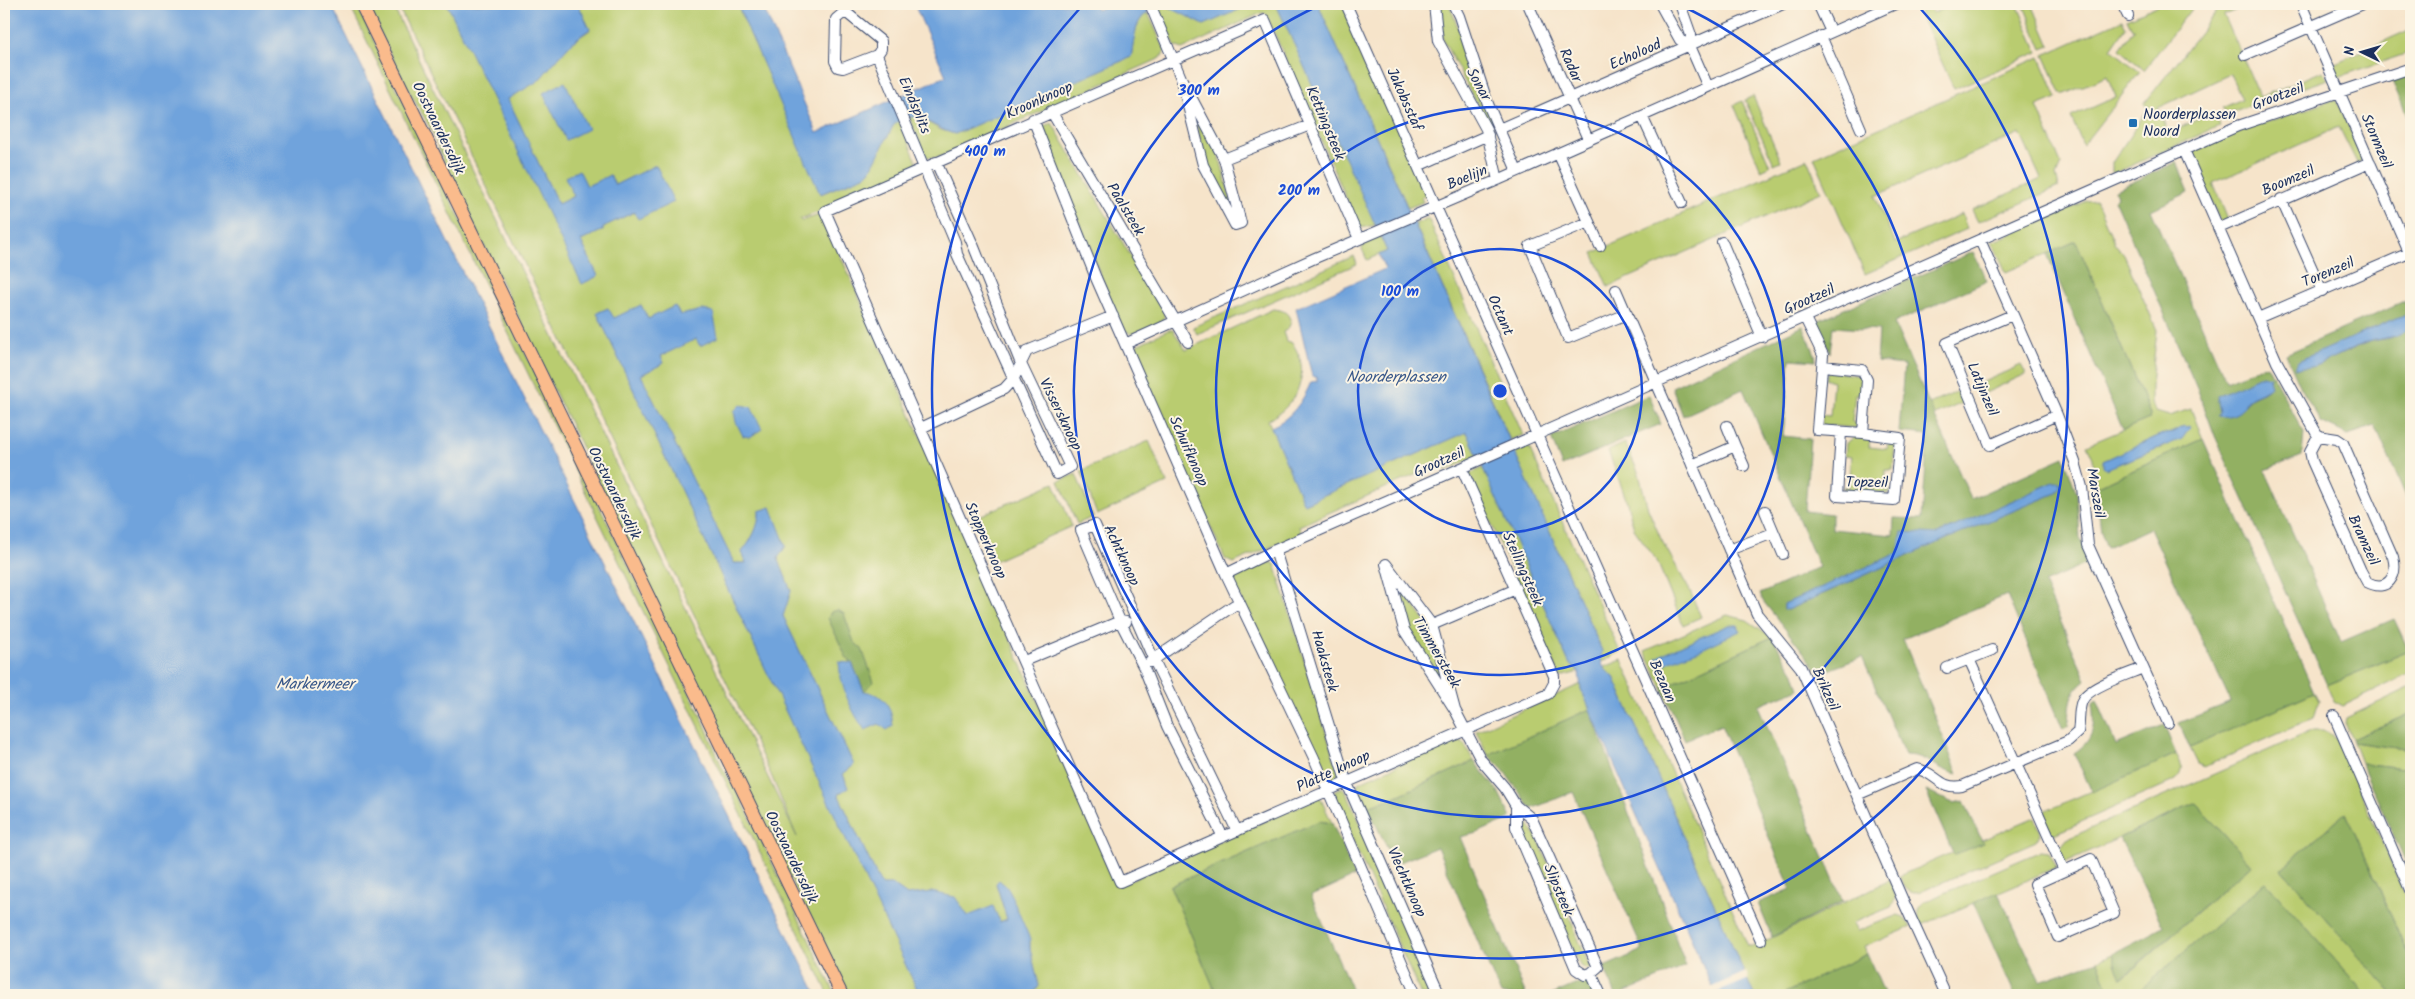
<svg xmlns="http://www.w3.org/2000/svg" width="2415" height="999" font-family="Kalam,sans-serif">
  <style>
    .green { fill: #b9cc70; stroke: #6a7e67; fill-rule: evenodd }
    .forest { fill: #92b062; stroke: #567060; fill-rule: evenodd }
    .water { fill: #70a3dc; stroke: #46699d }
    .pier { fill: #f6e4ca }
    .lines { fill: none; stroke-linecap: round; stroke-linejoin: round }
    .minor-casing { stroke: #3c4a6e; stroke-width: 12 }
    .major-casing { stroke: #3c4a6e; stroke-width: 14 }
    .minor { stroke: #fff; stroke-width: 10 }
    .major { stroke: #fabb8c; stroke-width: 12 }
    .ring { fill: none; stroke: #1d4ed8; stroke-width: 2.5 }
    .poi-dot { fill: #1f6fb2; stroke: #fcf5e5; stroke-width: 2 }
    .labels { text-anchor: middle; stroke-width: 4; stroke-linejoin: round; paint-order: stroke }
    .street-label { font-size: 15px; fill: #1b2f5e; stroke: #fcf5e5 }
    .poi-label { font-size: 15px; fill: #1b2f5e; stroke: #fcf5e5; text-anchor: start }
    .water-label { font-size: 16px; font-style: italic; fill: #39588a; stroke: #fcf5e5 }
    .centre { fill: #1d4ed8; stroke: #fcf5e5; stroke-width: 2.5 }
    .ring-label { font-size: 15px; text-anchor: middle; font-weight: bold; fill: #1d4ed8; stroke: #fcf5e5; stroke-width: 4; stroke-linejoin: round; paint-order: stroke }
  </style>
  <rect width="100%" height="100%" fill="#fcf5e5"/>
  <filter id="ink" filterUnits="userSpaceOnUse"><feTurbulence type="fractalNoise" baseFrequency=".02" numOctaves="2"/><feDisplacementMap in="SourceGraphic" scale="10" xChannelSelector="R" yChannelSelector="G"/><feConvolveMatrix kernelMatrix="1 2 1 2 8 2 1 2 1" color-interpolation-filters="sRGB"/></filter>
  <filter id="wash" filterUnits="userSpaceOnUse"><feTurbulence type="fractalNoise" baseFrequency=".0096" numOctaves="4" result="noise"/><feDisplacementMap in="SourceGraphic" scale="20" xChannelSelector="R" yChannelSelector="G"/><feGaussianBlur stdDeviation="1.12" result="paint"/><feColorMatrix in="noise" values="0 0 0 0 0 0 0 0 0 0 0 0 0 0 0 0 0 1.4 0 .05"/><feComposite in="paint" operator="in"/></filter>
  <g filter="url(#wash)">
    <rect width="100%" height="100%" fill="#f6e4ca"/>
    <path class="green" d="M349,4H356L704,722L722,767L739,795L836,995H829Z
      M366,4H392L797,837L771,775L584,385L397,4H447L583,283L598,276L581,241L603,230V227L634,212L638,219L656,165L615,185L610,175L587,186L579,171L574,196L558,204L508,99L538,81L571,43L590,30L578,4H737L821,194L864,176L870,171L893,126L899,120L917,162L907,169L908,171L821,211L800,219L801,221L822,214L1119,885L1320,797L1332,823L1319,821L1170,886L1217,995H1032L1039,986L1030,948V939L996,884L1007,919C982,931 951,905 931,892L907,895L893,885H881L838,794L846,781L843,774L854,765L783,616L791,591L778,558L771,507L759,511C760,525 751,541 742,552L746,563H734L641,375L664,363L661,356L696,339L700,346L703,310L680,315L675,306L648,319L641,305L613,319L608,308L597,313L920,995H847L445,165L432,131L405,84Z
      M1252,4H1276L1376,225L1360,228L1358,225L1266,14L1262,13L1182,49L1175,46L1159,8L1167,6L1204,25Z
      M1318,4H1343L1427,195L1421,197L1423,202L1408,208Z
      M1438,4H1449L1495,124L1489,127L1443,40Z
      M1930,4L1933,13L1942,9L1940,4H2017L2038,52L1954,89L1918,10Z
      M2023,4H2032L2050,46L2042,49Z
      M2161,4H2195L2144,70L2120,49L2134,29H2132L2127,19Z
      M2222,4H2251L2224,15L2260,97L2323,71L2328,79L2228,113L2222,108L2242,99L2230,74L2158,108L2168,133L2214,112L2219,126L2115,173L2112,172V163L2149,107L2144,104Z
      M1148,13L1165,50L1161,58L937,158L926,157L909,117L915,115L941,130L955,134L1131,57C1134,44 1134,19 1148,13Z
      M2122,20L2126,27L2111,49L2140,72L2083,145L2071,117L2116,97L2107,76L2062,95L2044,55Z
      M2411,29V52L2338,77L2333,64Z
      M2040,57L2057,98L2037,106L2061,164L2056,176L2059,187L1978,222L1972,210L2041,179L2020,133L1875,196L1895,243L1962,214L1967,229L1865,274L1814,157Z
      M1753,96L1781,161L1774,164L1745,100Z
      M2336,99L2364,160L2357,163L2339,127L2213,183L2228,220L2220,222L2191,153L2241,131Z
      M1191,101L1219,155L1236,220L1206,164Z
      M1742,101L1770,166L1761,170L1734,105Z
      M1052,123L1165,314L1162,321L1132,334L1123,330L1040,127Z
      M1807,159L1821,192L1608,287L1593,253Z
      M2096,200L2114,242L2124,255L2157,330L2151,385V402L2156,412L2169,416L2191,409L2203,439L2096,487L2093,458L2087,445L2149,419L2150,414L2076,241L2006,272L1992,242L2087,201ZM2184,426L2190,429L2162,448L2156,449L2127,461H2103L2165,433L2173,432Z
      M1428,218L1523,435L1510,440L1415,224Z
      M1380,236L1387,251L1367,260L1362,249L1364,244Z
      M1354,256L1357,264L1197,334L1193,327Z
      M1273,309C1284,310 1288,312 1291,322L1288,329L1283,332L1286,341L1292,343C1313,371 1297,406 1268,420L1304,504L1467,432L1478,456L1446,470L1442,463L1299,526L1301,534L1233,563L1225,559L1134,355L1137,345L1168,330H1173L1186,350Z
      M2021,365L2026,374L1985,393L1981,383Z
      M1830,371L1861,376L1863,381L1862,394H1855L1852,422L1858,424L1855,428L1822,425V415L1830,416L1833,381L1825,379L1827,373Z
      M1962,390L1967,401L1933,416L1929,404Z
      M1855,437L1870,438L1869,447L1887,449L1889,440H1892L1895,445L1893,470H1886L1885,491H1891L1889,494L1845,491L1843,487H1849L1852,456L1845,455L1846,443Z
      M1149,441L1167,483L1097,515L1081,471Z
      M1625,443L1639,474L1648,509L1661,539L1690,591L1701,617L1683,625L1657,561L1634,529L1626,499L1608,451Z
      M1529,447L1620,652L1600,663L1602,651L1515,453Z
      M1483,468L1570,665L1579,672L1560,677L1469,474Z
      M1076,474L1093,517L1077,524L1059,481Z
      M1054,483L1072,526L994,561L977,517Z
      M1270,562L1275,564L1339,775L1327,780L1234,584L1235,576Z
      M1392,576L1431,629L1448,694L1408,629Z
      M1727,615L1747,620L1772,637L1662,688L1645,651Z
      M2409,651L2411,673L2343,706L2334,701L2327,685Z
      M1622,660L1748,946H1755L1890,880L1896,898L1891,907L1852,923L1857,931L1898,915L1904,917L1911,927L1864,947L1867,954L1785,993L1786,995H1754L1614,677L1602,668Z
      M1581,684V689L1590,709L1488,755L1476,731Z
      M2411,687V713L2352,739L2345,723L2346,718Z
      M2314,692L2319,701L2314,718L2204,767L2198,764L2190,748Z
      M2314,730H2323L2337,738L2411,909V961L2346,813L2281,869L2394,995H2366L2266,882L2134,995H2101L2108,989L2098,961L2112,954L2122,979L2251,865L2196,803L2064,863L2059,849L2067,839Z
      M1456,739L1463,742L1474,761L1390,799L1367,806L1357,786L1358,783Z
      M2353,742L2411,750V769L2361,763Z
      M2176,754C2182,764 2184,770 2176,780L2054,834L2050,832L2041,813Z
      M1343,788L1346,791L1436,995H1421L1334,798L1335,791Z
      M2035,817L2041,833L2036,841L1918,893C1906,894 1904,885 1899,876Z
      M1527,823L1538,838L1590,968L1586,969L1580,966L1521,827Z
      M2041,851L2049,852L2057,867L1920,926C1917,916 1915,910 1924,902Z"/>
    <path class="forest" d="M2411,73V124L2391,79Z
      M2177,162L2189,192L2151,210L2226,381L2267,365L2304,433L2302,456L2265,470L2341,642L2394,619L2409,651L2327,685L2215,436L2199,393L2114,199L2117,197L2115,190ZM2263,375L2268,377L2267,390L2249,398L2242,410L2218,416L2251,381Z
      M2076,241L2150,414L2149,419L2123,430L2047,254Z
      M1973,252L1987,281L1894,323L1971,499L2064,457L2077,494L2080,538L2091,562L2044,583L2086,680C2067,695 2072,705 2068,726L2063,729L2007,595L1903,639L1958,774C1937,771 1929,755 1905,755L1862,657L1820,673L1763,601L1760,594L1819,567L1743,389L1683,416L1672,387L1803,326L1815,354L1816,361L1790,359L1783,436L1810,439L1805,511L1832,514V529L1893,535L1894,518L1922,519L1928,435L1899,432L1904,365L1877,362L1879,330L1833,327L1830,353L1817,321ZM2054,482L2056,493L1930,546L1787,610L1784,609V604L1898,553L1932,535L1938,534Z
      M2411,299V312L2298,361L2297,367L2317,365L2371,341L2391,338L2411,327V508L2375,426L2348,435L2321,422L2301,388L2286,354Z
      M1649,395L1661,424L1562,466L1551,438Z
      M2203,439L2314,692L2190,748L2179,723L2231,702L2150,528L2107,548L2101,532L2096,487Z
      M838,610L844,614L854,642L862,649L874,682L864,691L852,663L846,657L828,618L831,612Z
      M1772,637L1794,673L1799,689L1758,706L1843,901L1772,937L1758,903L1791,889L1721,725L1685,740L1662,688Z
      M2097,700L2116,745L2164,725L2176,754L2092,792L2074,753C2095,739 2095,726 2092,703Z
      M1590,709L1686,966L1619,995H1616L1604,967L1643,950L1573,792L1531,809L1504,771L1488,755Z
      M2411,713V750L2353,742L2352,739Z
      M1474,761L1498,791L1511,818L1477,833L1460,837L1526,995H1501L1437,847L1395,864L1367,806L1390,799Z
      M2361,763L2411,769V875Z
      M1926,791L1953,803L1964,801L1983,843L1954,855Z
      M2196,803L2251,865L2121,979L2112,954L2163,927L2120,838Z
      M2346,813L2411,961V995H2394L2281,869Z
      M1319,821L1332,823L1355,876L1311,896L1354,995H1217L1170,886Z
      M2266,882L2366,995H2134Z
      M1998,892L2040,981L2098,961L2108,989L2101,995H2015L1974,903Z
      M1867,954L1885,995H1786L1785,993Z
      M1593,977L1601,995H1552Z"/>
    <path class="water" d="M4,4H331L817,995H4Z
      M447,4H578L590,29L571,43L538,81L508,99L558,204L574,196L565,177L579,170L587,186L610,175L615,185L656,165L674,202L638,219L634,212L603,227V230L581,241L598,276L582,284Z
      M737,4H762L817,133L946,76L914,4H1094L1097,10L1111,4H1252L1204,25L1167,6L1159,8L1158,6L1147,11L1148,13C1134,19 1134,44 1131,57L955,134C931,128 914,104 893,126L870,171L864,176L820,194Z
      M1276,4H1318L1602,651C1600,666 1603,668 1614,677L1754,995H1716L1581,689L1579,672L1570,665L1467,432L1304,504L1271,427C1291,419 1303,401 1311,382L1317,381V378L1312,376L1296,308L1385,269L1379,255L1387,251Z
      M565,82L588,129L566,140L543,93Z
      M641,305L648,319L675,306L680,315L703,310L713,312L718,337L700,346L696,339L661,356L664,363L641,375L734,563H746L742,552C751,541 760,525 759,511L771,507L786,546L778,558L791,591L783,616L854,765L843,774L848,788L838,794L881,885H893L907,895L931,892L955,897L968,916L993,906L1000,922L1007,919L996,883L999,880L1008,888L1030,939V948L1039,986L1032,995H920L917,989L597,313L608,308L614,318Z
      M2411,312V327C2399,339 2382,337 2367,342C2350,349 2334,358 2317,365C2309,368 2303,368 2295,368L2298,361Z
      M2263,375L2270,377L2269,380L2271,386C2265,392 2256,393 2249,398C2246,400 2245,405 2243,408C2236,416 2226,417 2218,416L2220,412L2217,396Z
      M740,405L751,407L762,429L750,437L743,436L736,422L734,411Z
      M2184,426L2186,427L2189,426L2190,428L2182,439L2106,469L2103,467V461L2165,433L2173,432Z
      M2054,482H2060L2061,486L2056,493L1930,546L1787,610L1784,609V604L1898,553L1902,532L1938,534Z
      M1729,625H1738L1740,631L1700,650L1670,661L1660,669L1657,667V658L1668,651Z
      M839,662L852,663L864,691C885,695 891,705 893,726L887,730L879,724L865,730C851,711 840,686 839,662Z"/>
    <path class="pier" d="M1746,972L1749,979L1713,994L1710,988Z"/>
  </g>
  <g filter="url(#ink)">
    <g class="lines">
      <defs>
        <path id="minor" d="M1150,4L1181,78L1203,165L1235,225L1241,223L1224,159L1181,78
          M1346,4L1761,940
          M1434,4L1438,41L1486,129L1498,180
          M1453,4L1459,16L1488,104L1517,171
          M1528,4L1588,139
          M1660,4L1680,40L1690,46L1708,87
          M1680,4L1691,35L1690,46
          M1818,4L1831,32
          M2122,4L2128,16
          M2301,4L2411,257
          M1821,36L1861,129
          M877,55L843,68L838,67L835,61L836,19L842,14H848L881,41V49L877,55L955,242L957,254L1057,474L1070,467L1021,364L974,247L936,162
          M2245,55L2363,4
          M1051,111L1188,342
          M1642,116L1682,203
          M1033,119L1096,278L1226,574L1314,758L1416,995
          M1499,129L1783,4
          M2184,150L2277,362L2318,436L2337,439L2343,443L2393,557C2398,576 2388,593 2367,582L2361,571L2312,461L2310,451L2318,436
          M1558,153L1600,246
          M1224,159L1310,125
          M1418,166L1488,135
          M2281,199L2322,291
          M1589,222L1530,246L1568,338L1627,314
          M2219,228L2370,162
          M1359,239L1265,20L825,211L1120,882L1548,694L1554,683V676L1462,469
          M1980,240L2057,415L2075,462L2082,487L2088,545L2168,723
          M1722,242L1762,337
          M1616,290L1757,614L1801,668L1905,905L1943,988
          M2012,315L1947,343L1990,445L2057,415
          M1805,318L1823,355L1817,430L1863,433L1867,380L1862,370L1823,366
          M2258,318L2409,253
          M1125,344L1315,258L1498,180L1895,4
          M1727,426L1735,446
          M921,428L1004,389L1014,378L1027,351L1113,316
          M1841,432L1837,496L1894,500L1900,438L1863,433
          M1692,465L1735,446L1744,466
          M1765,511L1783,554
          M1275,550L1346,781L1440,995
          M1729,550L1773,533
          M1386,564L1432,625L1455,710L1404,630Z
          M1226,574L1275,550L2238,126L2411,68
          M1432,625L1516,589
          M1969,659L2064,871
          M1024,661L1120,621L1126,622
          M1150,662L1239,602
          M1947,668L1992,650
          M1455,710L1481,760L1505,788L1516,806L1532,819L1598,967L1591,973L1601,995
          M2334,716L2411,892
          M1857,795L1917,769C1936,772 1939,790 1962,786L2068,741L2078,732C2080,722 2078,710 2082,701C2087,687 2129,674 2143,668
          M1516,806V827L1576,969L1585,975L1591,973
          M1223,837L1167,726L1144,668L1120,621L1081,530L1095,525L1153,658L1237,831
          M2091,859L2114,913L2058,937L2035,884Z"/>
        <path id="major" d="M361,4L842,995"/>
      </defs>
      <use href="#minor" class="minor-casing"/>
      <use href="#major" class="major-casing"/>
      <use href="#minor" class="minor"/>
      <use href="#major" class="major"/>
    </g>
  </g>
  <g class="ring">
    <circle cx="1500" cy="391" r="142"/>
    <circle cx="1500" cy="391" r="284"/>
    <path d="M1680 5A426 426 0 1 1 1320 5"/>
    <path d="M1919 7A568 568 0 1 1 1081 7"/>
  </g>
  <rect class="poi-dot" x="2128" y="118" width="10" height="10" rx="2.5"/>
  <g class="labels">
    <g class="street-label">
      <text transform="translate(1635 54) rotate(-24)" y="5">Echolood</text>
      <text transform="translate(1571 65) rotate(66)" y="5">Radar</text>
      <text transform="translate(1479 84) rotate(61)" y="5">Sonar</text>
      <text transform="translate(2278 96) rotate(-20)" y="5">Grootzeil</text>
      <text transform="translate(1405 99) rotate(66)" y="5">Jakobsstaf</text>
      <text transform="translate(1039 100) rotate(-24)" y="5">Kroonknoop</text>
      <text transform="translate(915 105) rotate(67)" y="5">Eindsplits</text>
      <text transform="translate(1326 123) rotate(67)" y="5">Kettingsteek</text>
      <text transform="translate(439 128) rotate(64)" y="5">Oostvaardersdijk</text>
      <text transform="translate(2377 141) rotate(67)" y="5">Stormzeil</text>
      <text transform="translate(1467 177) rotate(-23)" y="5">Boelijn</text>
      <text transform="translate(2288 180) rotate(-23)" y="5">Boomzeil</text>
      <text transform="translate(1126 209) rotate(59)" y="5">Paalsteek</text>
      <text transform="translate(2328 272) rotate(-23)" y="5">Torenzeil</text>
      <text transform="translate(1809 299) rotate(-24)" y="5">Grootzeil</text>
      <text transform="translate(1501 315) rotate(66)" y="5">Octant</text>
      <text transform="translate(1983 389) rotate(67)" y="5">Latijnzeil</text>
      <text transform="translate(1061 414) rotate(64)" y="5">Vissersknoop</text>
      <text transform="translate(1189 451) rotate(66)" y="5">Schuifknoop</text>
      <text transform="translate(1439 462) rotate(-24)" y="5">Grootzeil</text>
      <text transform="translate(1867 482) rotate(1)" y="5">Topzeil</text>
      <text transform="translate(615 493) rotate(64)" y="5">Oostvaardersdijk</text>
      <text transform="translate(2096 493) rotate(80)" y="5">Marszeil</text>
      <text transform="translate(986 540) rotate(66)" y="5">Stopperknoop</text>
      <text transform="translate(2364 540) rotate(65)" y="5">Bramzeil</text>
      <text transform="translate(1122 555) rotate(65)" y="5">Achtknoop</text>
      <text transform="translate(1523 569) rotate(66)" y="5">Stellingsteek</text>
      <text transform="translate(1437 652) rotate(60)" y="5">Timmersteek</text>
      <text transform="translate(1325 661) rotate(74)" y="5">Haaksteek</text>
      <text transform="translate(1663 681) rotate(66)" y="5">Bezaan</text>
      <text transform="translate(1826 689) rotate(66)" y="5">Brikzeil</text>
      <text transform="translate(1333 771) rotate(-25)" y="5">Platte knoop</text>
      <text transform="translate(792 857) rotate(64)" y="5">Oostvaardersdijk</text>
      <text transform="translate(1407 882) rotate(66)" y="5">Vlechtknoop</text>
      <text transform="translate(1559 890) rotate(67)" y="5">Slipsteek</text>
    </g>
    <g class="poi-label">
      <text x="2143" y="119">Noorderplassen<tspan x="2143" dy="17">Noord</tspan></text>
    </g>
    <g class="water-label">
      <text x="1396" y="382">Noorderplassen</text>
      <text x="315" y="689">Markermeer</text>
    </g>
  </g>
  <circle cx="1500" cy="391" r="8" class="centre"/>
  <g class="ring-label">
    <text x="1199" y="95">300 m</text>
    <text x="985" y="156">400 m</text>
    <text x="1299" y="195">200 m</text>
    <text x="1400" y="296">100 m</text>
  </g>
  <rect width="2415" height="999" fill="none" stroke="#fcf5e5" stroke-width="20"/>
  <g transform="translate(2362 52) rotate(275)" stroke="#fcf5e5" stroke-width="4" paint-order="stroke">
  <path d="M0-4L9 19L0 12L-9 19Z" fill="#1b2f5e"/>
  <text y="-8" font-size="14" font-weight="bold" text-anchor="middle" fill="#1b2f5e">N</text>
  </g>
</svg>
